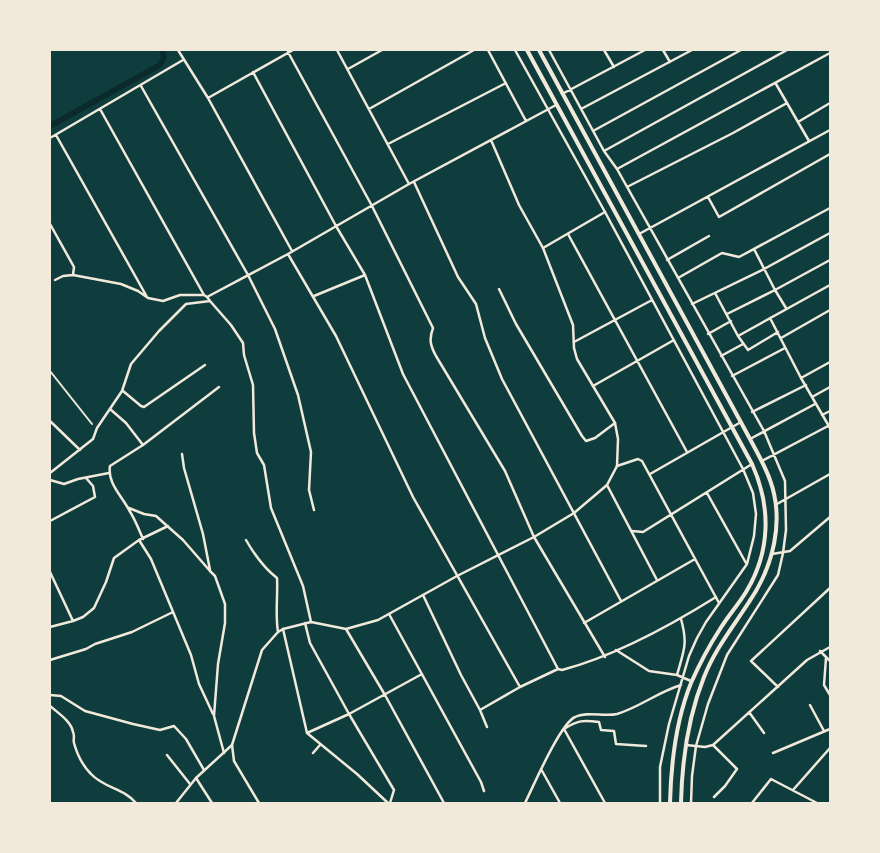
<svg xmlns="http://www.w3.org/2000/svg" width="880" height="853" font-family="Bitter,serif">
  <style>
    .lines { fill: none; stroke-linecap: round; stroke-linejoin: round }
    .canal { stroke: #0a2a2b; stroke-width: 5.5 }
    .pedestrian { stroke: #f1e9da; stroke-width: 2 }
    .minor { stroke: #f1e9da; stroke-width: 2.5 }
    .tertiary { stroke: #f1e9da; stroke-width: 2.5 }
    .trunk { stroke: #f1e9da; stroke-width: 4 }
  </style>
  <rect width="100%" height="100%" fill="#0f3d3e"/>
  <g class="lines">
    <path class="canal" d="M50,126L160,65L164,57L162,50"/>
    <path class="pedestrian" d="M50,371L92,424"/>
    <path class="minor" d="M178,50L208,98L292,251
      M337,50L409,184
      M488,50L526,121
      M515,50L605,212L743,469L753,493L756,514L754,536L747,564L706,622L697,638L689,656L669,724L660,767V803
      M549,50L604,151L617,169L764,431L785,481L786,530L783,553L778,575L727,655L708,704L696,746L692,776L691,803
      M604,50L614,67
      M663,50L670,62
      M288,52L372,206L433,328C429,339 430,345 436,356L505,471L534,537L605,657
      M348,69L382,50
      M253,72L336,226L365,275L403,374L558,669
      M776,84L809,141
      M141,86L248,275L275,329L298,395L311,452L309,490L314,510
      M562,94L645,50
      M208,98L293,50
      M100,109L204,295
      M369,109L474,50
      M581,109L692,50
      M798,122L830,103
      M593,131L741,50
      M56,135L147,297
      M50,138L183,60
      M491,140L519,205L543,248
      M388,144L506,83
      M604,151L787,50
      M617,169L830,53
      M414,182L458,277L476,304L485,338L502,379L621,601
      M627,187L733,133L787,103
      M708,197L719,217L830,154
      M50,224L74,267L73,275
      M568,234L687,452
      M639,234L830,130
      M754,249L775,290L786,308
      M288,254L336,336L413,497L520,687
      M667,260L709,236
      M678,278L722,253L739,257L830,208
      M55,280L63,276L73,275L121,284L138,291L148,298L163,301L180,295H204L207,297L288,254L409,184L556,105
      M499,289L516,324L582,436L586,441L595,438L615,423
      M715,293L738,336L748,350L778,332
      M314,296L365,275
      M210,301L231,325L243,343L244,355L253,385L254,433L257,453L264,465L271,508L303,586L311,622
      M692,304L764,269L830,233
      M727,314L775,290L830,260
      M770,318L801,378L830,428
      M708,334L731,321
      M738,336L830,285
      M781,338L830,310
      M574,342L652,300
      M721,356L743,344
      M732,376L785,348
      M801,378L830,362
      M593,386L674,340
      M123,391L141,406L144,407L205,365
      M812,397L830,387
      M110,409L126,423L143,445
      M752,412L806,385
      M822,415L830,411
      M50,421L80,450
      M750,439L815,404
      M182,454L184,468L203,534L210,570
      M762,461L828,426
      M617,466L638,459L642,461L719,603
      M50,473L93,439L97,428L122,391L131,364L159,331L186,304L210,301L207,297
      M650,474L741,422
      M50,480L64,484L78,479L109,473
      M607,485L657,580
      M707,493L746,563
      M777,504L830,474
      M129,508L144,514L156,516L183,540L210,571L215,576L225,604V623L218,664L214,716L224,753
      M50,521L95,497L93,486L86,478
      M632,531L643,532L752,464
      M143,539C139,530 135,519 129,510C122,496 107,483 110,466L143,445L219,387
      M139,540L151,559L191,655L199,684L213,714
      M246,540C254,554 264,568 277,578C278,596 275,614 278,632
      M50,572L73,621
      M423,595L461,675L480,710L487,727
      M389,614L481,782L484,791
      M305,623L310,643L349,714L394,790L390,803
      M584,623L695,559
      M50,627L73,621L83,617L94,608L106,582L114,558L139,540L168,526
      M283,629L307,733L357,774L388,803
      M346,629L385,695L444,803
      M616,650L649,671L677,675L691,681
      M820,651L830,661
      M826,658L824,685L830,695
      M50,660L86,649L95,644L132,632L173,612
      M677,675C684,650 688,644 681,619
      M778,687L751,661L830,588
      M50,695L61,696L85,711L133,724L160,730L174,726L186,739L204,770
      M810,705L824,731
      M50,706C58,713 71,721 73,732C75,735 73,740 74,743C77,754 83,766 91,774C104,788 125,789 136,803
      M480,710L520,687L558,669L562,670C615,656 668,627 716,597
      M749,712L764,733
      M307,733L349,714L422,674
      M232,745L234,761L259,803
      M686,745L705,747L713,745L807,660L830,647
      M713,745L737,769L725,786L714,797
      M313,753L320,745
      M773,753L830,729
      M167,755L190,784
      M541,769L560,803
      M196,778L212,803
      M793,790L830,748
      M525,803C534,785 560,724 575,717C586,711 605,717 617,714C640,707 658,692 681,685
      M605,803L564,729C578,720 583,720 599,722L601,730L614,731L616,744L646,746
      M752,803L771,779L817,803"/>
    <path class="tertiary" d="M772,554L790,551L830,517
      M176,803L196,778L232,745L262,650L278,632L283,629L311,622L346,629L378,620L457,576L534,537L574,513L607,485L617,466L618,439L615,423L577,359L574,348L573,325L543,248L605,212"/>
    <path class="trunk" d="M527,50L752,464C771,506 771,551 746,592C738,605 728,616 720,629C709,646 699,665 691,683C676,720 671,764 670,803
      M539,50L750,439C757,452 765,466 770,480C785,521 773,567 749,602C733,627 715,649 704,677C688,717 682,760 681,803"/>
  </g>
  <rect width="880" height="853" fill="none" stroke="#f1e9da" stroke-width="102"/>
</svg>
